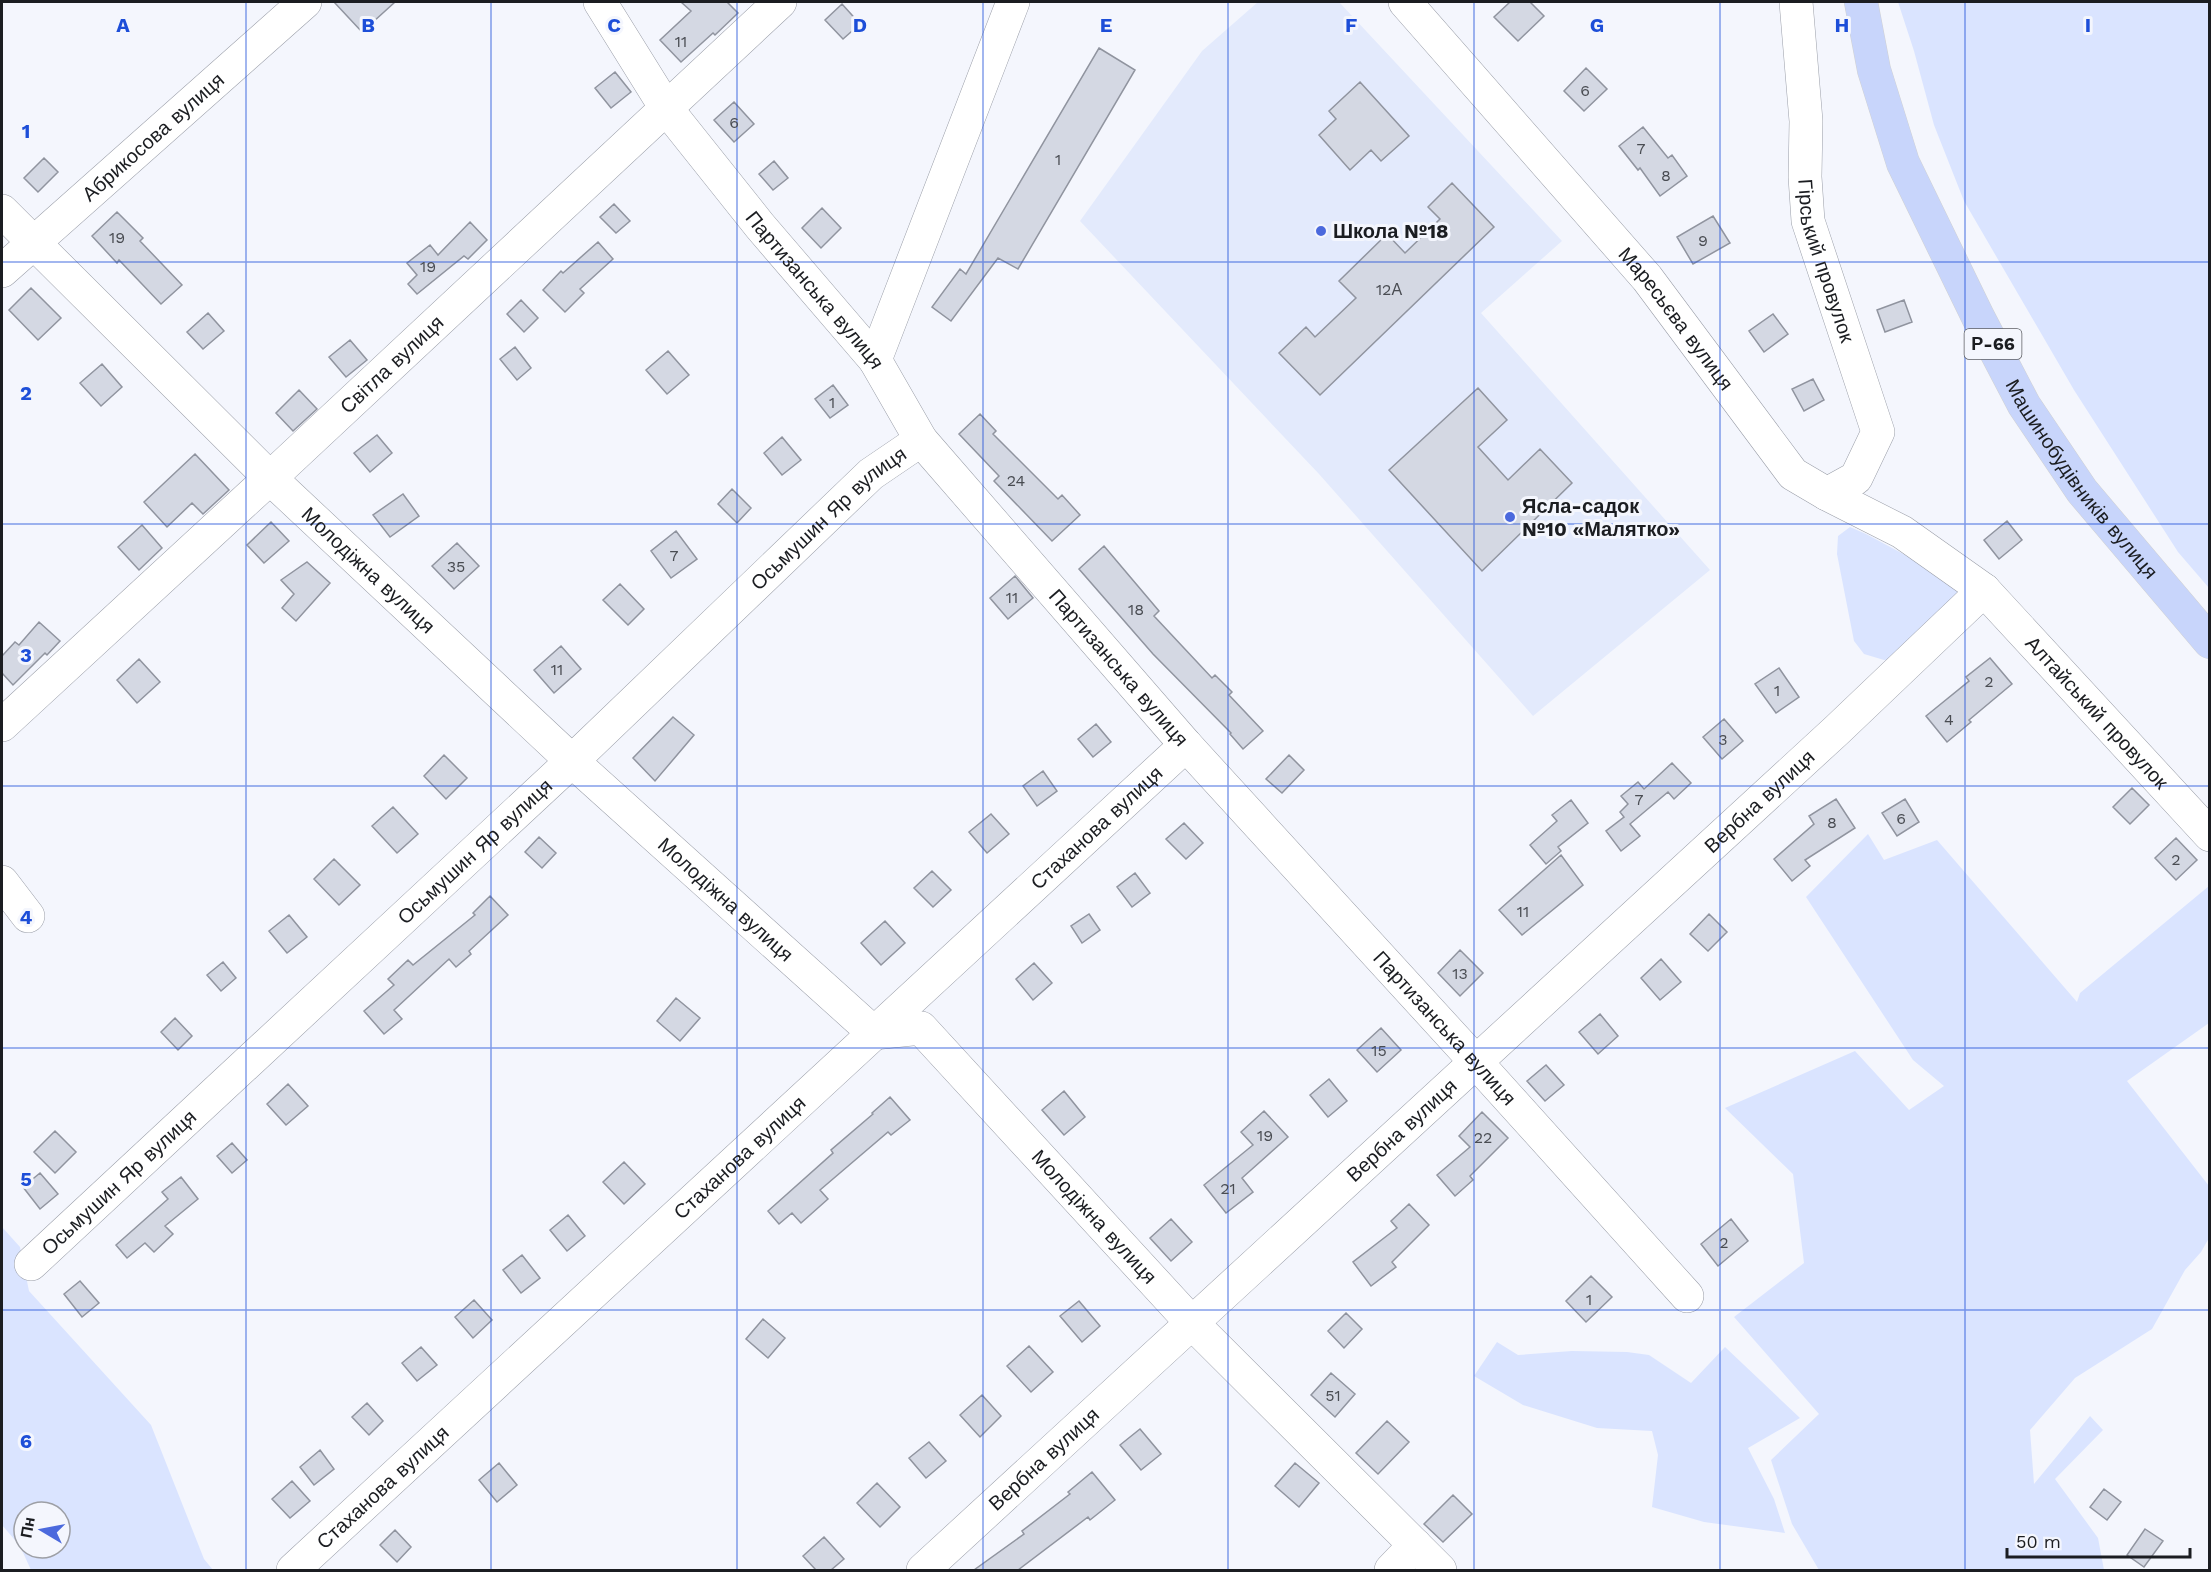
<svg xmlns="http://www.w3.org/2000/svg" width="2211" height="1572" font-family="'Work Sans',sans-serif">
  <style>
    .built { fill: #e3eafc }
    .green { fill: #dae4ff; fill-rule: evenodd }
    .building { fill: #d4d8e3; stroke: #90949f; stroke-width: 1.5 }
    .lines { fill: none; stroke-linecap: round; stroke-linejoin: round }
    .minor-casing { stroke: #9a9ea8; stroke-width: 34 }
    .major-casing { stroke: #d1d2d3; stroke-width: 34 }
    .minor { stroke: #fff; stroke-width: 33 }
    .major { stroke: #c8d5fb; stroke-width: 33 }
    .grid { fill: none; stroke: #1d4ed8; stroke-width: 1.5; stroke-opacity: 0.55 }
    .poi-dot { fill: #4b69dd; stroke: #f4f6fd; stroke-width: 2 }
    .labels { text-anchor: middle; stroke-width: 6; stroke-linejoin: round; paint-order: stroke }
    .number-label { font-size: 16px; fill: #494c52 }
    .shield { fill: #f4f6fd; stroke: #5c5e63; stroke-width: 1.5 }
    .shield-label { font-size: 18px; font-weight: bold; fill: #1b1d21 }
    .street-label { font-size: 20px; fill: #1b1d21; stroke: #f4f6fd }
    .poi-label { font-size: 20px; font-weight: bold; fill: #1b1d21; stroke: #f4f6fd; text-anchor: start }
    .grid-label { font-size: 20px; text-anchor: middle; font-weight: bold; fill: #1d4ed8; stroke: #f4f6fd; stroke-width: 6; stroke-linejoin: round; paint-order: stroke }
  </style>
  <rect width="100%" height="100%" fill="#f4f6fd"/>
  <path class="built" d="M1258,2H1339L1562,241L1481,313L1710,570L1533,716L1319,474L1080,221L1202,51Z"/>
  <path class="green" d="M1898,2H2209V588L2178,552L2074,390L1964,201L1934,125L1914,51Z
    M1850,527L1866,534L1935,571L1962,595L1899,659L1884,660L1864,654L1854,641L1837,554L1838,536Z
    M1868,834L1884,860L1937,840L2077,1002L2080,993L2209,886V1023L2127,1081L2209,1186V1238L2201,1252L2185,1270L2152,1329L2075,1378L2030,1430L2034,1484L2090,1416L2103,1430L2055,1479L2098,1538L2104,1570H1819L1792,1524L1771,1460L1819,1414L1734,1317L1804,1263L1793,1174L1725,1108L1855,1051L1909,1110L1944,1086L1913,1060L1806,897Z
    M2,1227L20,1247L29,1291L151,1425L204,1559L213,1570H31L20,1546L2,1525ZM24,1512H60V1548H24Z
    M1497,1342L1518,1355L1572,1351L1627,1352L1649,1355L1691,1383L1725,1347L1800,1418L1748,1448L1774,1499L1785,1533L1704,1522L1652,1507L1658,1455L1652,1431L1597,1428L1523,1405L1474,1376Z"/>
  <path class="building" d="M334,2H395L362,32Z
    M681,2H727L738,13L715,35L713,33L681,62L660,40L691,11Z
    M1510,2H1530L1544,16L1518,41L1494,17Z
    M842,4L860,24L843,39L825,20Z
    M1099,48L1135,70L1018,269L998,258L951,321L932,307L960,269L966,274Z
    M1586,68L1607,89L1584,111L1564,91Z
    M615,72L631,92L611,108L595,88Z
    M1360,82L1409,136L1381,161L1371,150L1350,170L1319,135L1336,119L1329,111Z
    M734,102L754,124L734,142L714,120Z
    M1643,127L1668,158L1672,155L1687,176L1660,196L1640,168L1638,170L1619,146Z
    M44,158L58,172L38,192L24,178Z
    M774,161L788,178L773,190L759,174Z
    M1452,183L1494,227L1320,395L1279,353L1306,327L1315,337L1356,298L1339,281L1387,234L1405,253L1440,219L1428,207Z
    M614,204L630,221L616,233L600,217Z
    M822,208L841,228L821,248L802,228Z
    M117,212L143,238L140,241L182,285L161,304L119,260L117,263L92,236Z
    M1713,216L1730,243L1693,264L1677,237Z
    M470,222L487,240L468,259L464,256L417,294L408,284L417,275L407,263L430,245L438,255Z
    M598,242L613,259L580,289L584,293L565,312L543,290L561,271L563,273Z
    M31,288L61,318L38,340L9,310Z
    M521,300L538,318L524,332L507,314Z
    M1904,300L1912,322L1885,332L1877,310Z
    M208,313L224,331L203,349L187,332Z
    M1773,314L1788,334L1764,352L1749,331Z
    M350,340L367,360L346,377L329,357Z
    M515,347L531,368L517,380L500,359Z
    M668,351L689,375L667,394L646,370Z
    M102,364L122,387L101,406L80,383Z
    M1813,379L1824,400L1804,411L1792,389Z
    M833,385L848,405L830,418L815,399Z
    M1478,388L1507,420L1478,447L1508,480L1540,449L1572,483L1482,571L1389,470Z
    M299,390L317,409L293,431L276,413Z
    M980,414L996,431L993,434L1058,499L1062,495L1080,515L1052,541L994,481L999,476L959,434Z
    M377,435L392,453L370,472L354,453Z
    M782,437L801,460L782,475L764,453Z
    M195,454L229,490L203,514L192,503L167,527L144,502Z
    M732,489L751,508L737,523L718,504Z
    M403,494L419,516L390,537L373,515Z
    M2007,521L2022,540L1999,559L1984,540Z
    M271,522L289,541L264,563L247,545Z
    M142,525L162,548L139,570L118,547Z
    M676,531L697,559L671,578L651,551Z
    M457,543L479,566L454,589L432,566Z
    M1104,546L1159,611L1154,616L1212,678L1215,675L1232,692L1229,695L1263,731L1243,749L1230,734L1231,733L1153,654L1079,569Z
    M307,562L330,583L296,621L282,608L294,594L281,580Z
    M1015,576L1033,598L1008,619L990,598Z
    M620,584L644,609L628,625L603,600Z
    M39,622L60,641L47,655L45,653L13,685L2,673V656L15,642L19,645Z
    M561,646L581,669L554,693L534,670Z
    M1990,658L2012,684L1969,720L1971,722L1947,742L1926,716L1969,681L1966,677Z
    M139,659L160,682L137,703L117,680Z
    M1779,668L1799,697L1776,713L1755,684Z
    M673,717L694,735L655,781L633,758Z
    M1724,719L1743,741L1722,759L1703,737Z
    M1096,724L1111,742L1093,757L1078,739Z
    M444,755L467,778L446,799L424,776Z
    M1289,755L1304,770L1282,793L1266,779Z
    M1672,763L1691,783L1674,799L1668,792L1630,824L1640,836L1621,851L1606,831L1624,817L1620,812L1628,804L1621,796L1638,782L1644,789Z
    M1043,771L1057,791L1037,806L1023,786Z
    M2132,788L2149,805L2130,824L2113,807Z
    M1836,799L1855,828L1805,860L1810,866L1792,881L1774,859L1814,824L1809,816Z
    M1905,799L1919,822L1897,836L1882,813Z
    M1571,800L1588,823L1558,847L1561,851L1546,864L1530,845L1557,821L1552,815Z
    M393,807L418,834L397,853L372,826Z
    M991,814L1009,834L987,853L969,832Z
    M1184,823L1203,843L1186,859L1166,839Z
    M539,837L556,853L542,868L525,852Z
    M2176,838L2197,860L2176,880L2155,858Z
    M1561,855L1583,885L1522,935L1499,910Z
    M334,859L360,885L339,905L314,879Z
    M932,871L951,890L933,907L914,888Z
    M1135,873L1150,893L1132,907L1117,887Z
    M490,896L508,915L469,951L471,954L456,967L449,959L394,1010L402,1019L384,1034L364,1011L394,985L388,979L408,960L413,965L475,915L473,913Z
    M1089,914L1100,930L1082,943L1071,926Z
    M1709,914L1727,932L1708,951L1690,934Z
    M289,915L307,937L287,953L269,931Z
    M885,921L905,943L881,965L861,943Z
    M1460,950L1483,973L1460,996L1438,973Z
    M1661,959L1681,982L1660,1000L1641,978Z
    M223,962L236,978L221,991L207,975Z
    M1034,963L1052,983L1033,1000L1016,979Z
    M676,998L700,1018L680,1041L657,1021Z
    M1600,1014L1618,1036L1598,1054L1579,1032Z
    M175,1018L192,1036L178,1050L161,1032Z
    M1381,1028L1401,1050L1377,1072L1357,1050Z
    M1546,1065L1564,1085L1545,1101L1527,1081Z
    M1329,1079L1347,1101L1328,1117L1310,1095Z
    M288,1084L308,1106L286,1125L267,1104Z
    M1064,1091L1085,1117L1064,1135L1042,1110Z
    M890,1097L910,1120L891,1135L888,1132L820,1190L828,1199L801,1223L792,1213L779,1224L768,1211L833,1153L831,1150L873,1114L872,1113Z
    M1264,1111L1288,1137L1242,1178L1253,1192L1226,1213L1204,1185L1253,1145L1241,1132Z
    M1482,1112L1508,1138L1470,1176L1473,1180L1455,1196L1437,1175L1470,1147L1459,1136Z
    M55,1131L76,1152L55,1173L34,1152Z
    M232,1143L247,1160L232,1173L217,1156Z
    M624,1162L645,1184L624,1204L603,1182Z
    M40,1173L58,1194L40,1209L23,1187Z
    M181,1177L198,1199L165,1226L173,1234L154,1252L145,1243L127,1258L116,1245L168,1199L162,1192Z
    M1409,1204L1429,1225L1392,1262L1396,1267L1371,1286L1353,1262L1397,1228L1391,1221Z
    M568,1215L585,1236L567,1251L550,1230Z
    M1171,1219L1192,1242L1171,1261L1150,1238Z
    M1731,1219L1748,1241L1718,1266L1701,1244Z
    M522,1255L540,1278L521,1293L503,1270Z
    M1591,1276L1612,1297L1586,1322L1566,1301Z
    M80,1281L99,1303L82,1317L64,1294Z
    M474,1300L492,1320L473,1338L455,1317Z
    M1079,1301L1100,1326L1082,1342L1060,1316Z
    M1346,1313L1362,1329L1344,1348L1328,1331Z
    M763,1319L785,1338L768,1358L746,1339Z
    M1029,1346L1053,1372L1031,1392L1007,1366Z
    M421,1347L437,1365L417,1381L402,1363Z
    M1331,1373L1355,1394L1335,1417L1311,1395Z
    M982,1395L1001,1416L980,1437L960,1415Z
    M367,1403L383,1421L369,1435L352,1417Z
    M1387,1421L1409,1442L1378,1474L1356,1453Z
    M1140,1429L1161,1454L1141,1470L1120,1445Z
    M929,1442L946,1461L926,1478L909,1458Z
    M320,1450L334,1469L314,1485L300,1467Z
    M499,1463L517,1485L497,1502L479,1480Z
    M1295,1463L1319,1483L1299,1507L1275,1486Z
    M1092,1472L1115,1500L1090,1520L1088,1517L1018,1570H974L1024,1534L1022,1531L1070,1494L1068,1492Z
    M292,1481L310,1501L290,1518L272,1499Z
    M877,1483L900,1507L880,1527L857,1503Z
    M2104,1489L2121,1502L2107,1520L2090,1507Z
    M1453,1495L1472,1514L1443,1542L1424,1524Z
    M2145,1529L2163,1541L2144,1567L2127,1555Z
    M395,1530L411,1547L397,1562L380,1545Z
    M824,1537L844,1559L831,1570H816L803,1556Z"/>
  <g class="lines">
    <defs>
      <g id="minor">
        <path id="s1" d="M600,2L666,108L760,226L875,360L921,440L1186,745L1476,1062L1687,1296"/>
        <path id="s2" d="M1405,2L1647,278L1793,474L1827,494L1902,532L1984,590L2210,835"/>
        <path id="s3" d="M1796,2L1806,121L1805,177L1808,221L1878,432L1856,478L1827,494"/>
        <path id="s4" d="M2,211L270,478L572,761L874,1033L921,1028L1192,1323L1440,1570"/>
        <path id="s5" d="M2,271L305,2"/>
        <path d="M875,360L1013,2"/>
        <path id="s6" d="M2,725L270,478L780,2"/>
        <path d="M2,882L28,916"/>
        <path id="s7" d="M31,1264L572,761L871,474L921,440"/>
        <path id="s8" d="M293,1570L1186,745"/>
        <path id="s9" d="M923,1570L1837,730L1984,590"/>
        <path d="M1391,1570L1415,1545"/>
      </g>
      <g id="major">
        <path id="s10" d="M1861,2L1874,70L1903,163L1978,317L2024,405L2082,491L2210,642"/>
      </g>
    </defs>
    <use href="#minor" class="minor-casing"/>
    <use href="#major" class="major-casing"/>
    <use href="#minor" class="minor"/>
    <use href="#major" class="major"/>
  </g>
  <path class="grid" d="M246,2V1570M491,2V1570M737,2V1570M983,2V1570M1228,2V1570M1474,2V1570M1720,2V1570M1965,2V1570M2,262H2210M2,524H2210M2,786H2210M2,1048H2210M2,1310H2210"/>
  <g class="poi-dot">
    <circle cx="1321" cy="231" r="6"/>
    <circle cx="1510" cy="517" r="6"/>
  </g>
  <g class="labels">
    <g class="number-label">
      <text x="681" y="47">11</text>
      <text x="1585" y="96">6</text>
      <text x="734" y="128">6</text>
      <text x="1641" y="154">7</text>
      <text x="1058" y="165">1</text>
      <text x="1666" y="181">8</text>
      <text x="117" y="243">19</text>
      <text x="1703" y="246">9</text>
      <text x="428" y="272">19</text>
      <text x="1389" y="295">12А</text>
      <text x="832" y="408">1</text>
      <text x="1016" y="486">24</text>
      <text x="674" y="561">7</text>
      <text x="456" y="572">35</text>
      <text x="1012" y="603">11</text>
      <text x="1136" y="615">18</text>
      <text x="557" y="675">11</text>
      <text x="1989" y="687">2</text>
      <text x="1777" y="696">1</text>
      <text x="1949" y="725">4</text>
      <text x="1723" y="745">3</text>
      <text x="1639" y="805">7</text>
      <text x="1901" y="824">6</text>
      <text x="1832" y="828">8</text>
      <text x="2176" y="865">2</text>
      <text x="1523" y="917">11</text>
      <text x="1460" y="979">13</text>
      <text x="1379" y="1056">15</text>
      <text x="1265" y="1141">19</text>
      <text x="1483" y="1143">22</text>
      <text x="1228" y="1194">21</text>
      <text x="1724" y="1248">2</text>
      <text x="1589" y="1305">1</text>
      <text x="1333" y="1401">51</text>
    </g>
    <rect class="shield" x="1964.5" y="329" width="57" height="30" rx="4.5"/>
    <g class="shield-label">
      <text x="1993" y="350">Р-66</text>
    </g>
    <g class="street-label">
      <text dy="7" stroke="none"><textPath href="#s5" startOffset="202">Абрикосова вулиця</textPath></text>
      <text dy="7" stroke="none"><textPath href="#s3" startOffset="262">Гірський провулок</textPath></text>
      <text dy="7" stroke="none"><textPath href="#s1" startOffset="360">Партизанська вулиця</textPath></text>
      <text dy="7" stroke="none"><textPath href="#s2" startOffset="417">Маресьєва вулиця</textPath></text>
      <text dy="7" stroke="none"><textPath href="#s6" startOffset="531">Світла вулиця</textPath></text>
      <text dy="7" stroke="none"><textPath href="#s10" startOffset="531">Машинобудівників вулиця</textPath></text>
      <text dy="7" stroke="none"><textPath href="#s7" startOffset="1092">Осьмушин Яр вулиця</textPath></text>
      <text dy="7" stroke="none"><textPath href="#s4" startOffset="513">Молодіжна вулиця</textPath></text>
      <text dy="7" stroke="none"><textPath href="#s1" startOffset="846">Партизанська вулиця</textPath></text>
      <text dy="7" stroke="none"><textPath href="#s2" startOffset="1002">Алтайський провулок</textPath></text>
      <text dy="7" stroke="none"><textPath href="#s9" startOffset="1136">Вербна вулиця</textPath></text>
      <text dy="7" stroke="none"><textPath href="#s8" startOffset="1094">Стаханова вулиця</textPath></text>
      <text dy="7" stroke="none"><textPath href="#s7" startOffset="606">Осьмушин Яр вулиця</textPath></text>
      <text dy="7" stroke="none"><textPath href="#s4" startOffset="999">Молодіжна вулиця</textPath></text>
      <text dy="7" stroke="none"><textPath href="#s1" startOffset="1332">Партизанська вулиця</textPath></text>
      <text dy="7" stroke="none"><textPath href="#s9" startOffset="650">Вербна вулиця</textPath></text>
      <text dy="7" stroke="none"><textPath href="#s8" startOffset="608">Стаханова вулиця</textPath></text>
      <text dy="7" stroke="none"><textPath href="#s7" startOffset="120">Осьмушин Яр вулиця</textPath></text>
      <text dy="7" stroke="none"><textPath href="#s4" startOffset="1502">Молодіжна вулиця</textPath></text>
      <text dy="7" stroke="none"><textPath href="#s9" startOffset="164">Вербна вулиця</textPath></text>
      <text dy="7" stroke="none"><textPath href="#s8" startOffset="122">Стаханова вулиця</textPath></text>
    </g>
    <g class="poi-label">
      <text x="1333" y="238">Школа №18</text>
      <text x="1522" y="513">Ясла-садок<tspan x="1522" dy="23">№10 «Малятко»</tspan></text>
    </g>
  </g>
  <g class="grid-label">
    <text x="123" y="32">A</text>
    <text x="368" y="32">B</text>
    <text x="614" y="32">C</text>
    <text x="860" y="32">D</text>
    <text x="1106" y="32">E</text>
    <text x="1351" y="32">F</text>
    <text x="1597" y="32">G</text>
    <text x="1842" y="32">H</text>
    <text x="2088" y="32">I</text>
    <text x="26" y="138">1</text>
    <text x="26" y="400">2</text>
    <text x="26" y="662">3</text>
    <text x="26" y="924">4</text>
    <text x="26" y="1186">5</text>
    <text x="26" y="1448">6</text>
  </g>
  <rect width="2211" height="1572" fill="none" stroke="#1b1d21" stroke-width="6"/>
  <g transform="translate(42 1530) rotate(280)"><circle r="28" fill="#f4f6fd" stroke="#9d9fa5" stroke-width="1.5"/>
  <path d="M0-4.5L10 22L0 15L-10 22Z" fill="#4b69dd"/>
  <text y="-9" font-size="16" font-weight="bold" text-anchor="middle" fill="#1b1d21">Пн</text>
  </g>
  <path d="M2007 1548v9h183v-9" fill="none" stroke="#1b1d21" stroke-width="3"/>
  <text x="2016" y="1548" font-size="18" fill="#1b1d21" stroke="#f4f6fd" stroke-width="4.5" paint-order="stroke">50 m</text>
</svg>
